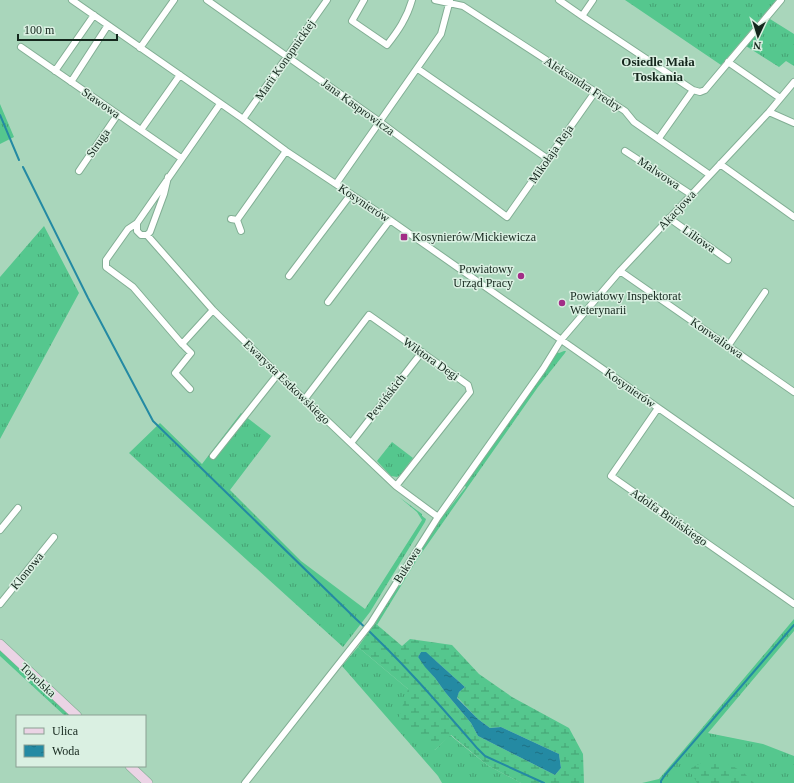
<svg xmlns="http://www.w3.org/2000/svg" width="794" height="783" font-family="Georgia,serif">
  <style>
    .grass { fill: url(#grass-tufts) }
    .wetland { fill: url(#wetland-marsh); fill-rule: evenodd }
    .water { fill: url(#water-ripples) }
    .lines { fill: none; stroke-linecap: round; stroke-linejoin: round }
    .stream { stroke: #248aa3; stroke-width: 2 }
    .street-casing { stroke: #82ae94; stroke-width: 8 }
    .secondary-casing { stroke: #82ae94; stroke-width: 10 }
    .street { stroke: #fff; stroke-width: 6 }
    .secondary { stroke: #ebd4e5; stroke-width: 9 }
    .poi-dot { fill: #a22d87; stroke: #daf0e2; stroke-width: 1.5 }
    .labels { text-anchor: middle; stroke-width: 3; stroke-linejoin: round; paint-order: stroke }
    .street-label { font-size: 12px; fill: #15271d; stroke: #daf0e2 }
    .poi-label { font-size: 12px; fill: #15271d; stroke: #daf0e2; text-anchor: start }
    .neighbourhood-label { font-size: 13px; font-weight: bold; fill: #15271d; stroke: #daf0e2 }
  </style>
  <defs>
    <pattern id="grass-tufts" width="24" height="20" patternUnits="userSpaceOnUse"><rect width="24" height="20" fill="#55c78e"/><path d="M3 7l-1-3M5 7V3M7 7l1-3M15 17l-1-3M17 17v-4M19 17l1-3" fill="none" stroke="#45a273"/></pattern>
    <pattern id="wetland-marsh" width="20" height="14" patternUnits="userSpaceOnUse"><rect width="20" height="14" fill="#55c78e"/><path d="M1 5h8M5 5V1M11 12h8M15 12V8" fill="none" stroke="#45a273"/></pattern>
    <pattern id="water-ripples" width="26" height="14" patternUnits="userSpaceOnUse"><rect width="26" height="14" fill="#248aa3"/><path d="M2 4q2-2 4 0t4 0M15 11q2-2 4 0t4 0" fill="none" stroke="#1e7184"/></pattern>
  </defs>
  <rect width="100%" height="100%" fill="#a9d6bb"/>
  <path class="grass" d="M625,0H776L721,65Z
    M770,19L794,34V66L786,61L779,67L746,46Z
    M0,104L14,137L0,144Z
    M44,226L79,293L0,439V277Z
    M564,351H566L565,353L538,387L418,558L377,625L375,623L445,510L447,511L466,487L464,485L543,374L557,352L559,353Z
    M241,413L271,436L230,490L301,561L365,609L422,520L417,512L399,497L422,514V516L426,519L425,522L370,612L343,647L129,453L160,423L202,464Z
    M392,442L413,458L401,474L397,477L391,476L377,461Z
    M794,619V631L708,733L763,744L794,756V783H642L659,779Z
    M358,647L408,689L435,750L450,735L487,765L521,783H442L438,776L342,666Z
    M0,649L71,716H65L0,656Z"/>
  <path class="wetland" d="M375,623L402,646L410,639L452,645L479,674L512,697L569,728L583,754L584,783H521L487,765L451,735L435,750L399,717L408,689L358,647ZM421,652L436,661L465,687L459,692L457,697L478,719L490,728L501,727L559,754L561,768L555,775L478,736L471,723L445,692L435,678L418,657Z
    M703,762H725L743,772L754,783H697L689,769Z"/>
  <path class="water" d="M421,652H426L465,687L459,692L457,698L478,719L490,728L501,727L559,754L561,768L555,775L478,736L471,723L445,692L435,678L425,667L418,657Z"/>
  <g class="lines">
    <path class="stream" d="M0,115L19,160
      M23,167L88,298L153,421L356,619C400,659 438,703 477,748L485,756L544,783
      M661,783V781L665,775L794,625"/>
    <defs>
      <path id="street" d="M72,0L243,119L286,151L390,220L794,503
        M207,0L380,122L507,217L595,92
        M364,0L352,21L387,45C398,31 407,18 412,0
        M435,0L463,6L625,111L634,122L710,175
        M559,0L582,16L593,0
        M582,16L693,90
        M21,47L181,158
        M140,48L174,0
        M728,62L780,98
        M418,69L548,159
        M55,71L94,15
        M71,82L108,25
        M769,112L794,123
        M243,119L327,0
        M141,130L180,75
        M659,138L693,90L700,92L705,90L781,0
        M625,151L692,195
        M720,164L794,217
        M79,171L118,114
        M168,177L164,194L150,232L147,235H141L137,231V223L220,104
        M336,184L441,34L450,0
        M669,218L728,260
        M231,219L237,220L241,231
        M237,220L286,151
        M137,223L128,229L106,260V267L133,287L182,344L213,310
        M147,235L213,310L278,374L396,486L438,517
        M620,271L794,392
        M289,276L351,194
        M328,302L390,220
        M182,344L191,353L175,373L190,389
        M728,346L765,292
        M304,400L369,315L468,385L470,392L396,486
        M658,408L611,476L794,604
        M351,443L422,352
        M213,456L278,374
        M0,530L18,508
        M0,604L54,537
        M245,783L371,623L438,517L543,369L561,340L620,271L769,112L794,82"/>
      <path id="secondary" d="M0,644L77,716
        M130,766L148,783"/>
    </defs>
    <use href="#street" class="street-casing"/>
    <use href="#secondary" class="secondary-casing"/>
    <use href="#street" class="street"/>
    <use href="#secondary" class="secondary"/>
  </g>
  <g class="poi-dot">
    <rect x="400" y="233" width="8" height="8" rx="2"/>
    <circle cx="521" cy="276" r="4"/>
    <circle cx="562" cy="303" r="4"/>
  </g>
  <g class="labels">
    <g class="street-label">
      <text transform="translate(285 60) rotate(-55)" y="4">Marii Konopnickiej</text>
      <text transform="translate(583 84) rotate(33)" y="4">Aleksandra Fredry</text>
      <text transform="translate(101 103) rotate(35)" y="4">Stawowa</text>
      <text transform="translate(358 107) rotate(36)" y="4">Jana Kasprowicza</text>
      <text transform="translate(98 143) rotate(-55)" y="4">Struga</text>
      <text transform="translate(551 154) rotate(-55)" y="4">Mikołaja Reja</text>
      <text transform="translate(659 173) rotate(34)" y="4">Malwowa</text>
      <text transform="translate(364 203) rotate(34)" y="4">Kosynierów</text>
      <text transform="translate(677 210) rotate(-47)" y="4">Akacjowa</text>
      <text transform="translate(699 239) rotate(35)" y="4">Liliowa</text>
      <text transform="translate(717 338) rotate(35)" y="4">Konwaliowa</text>
      <text transform="translate(431 359) rotate(35)" y="4">Wiktora Degi</text>
      <text transform="translate(287 382) rotate(44)" y="4">Ewarysta Estkowskiego</text>
      <text transform="translate(630 388) rotate(35)" y="4">Kosynierów</text>
      <text transform="translate(386 397) rotate(-52)" y="4">Pewińskich</text>
      <text transform="translate(669 517) rotate(35)" y="4">Adolfa Bnińskiego</text>
      <text transform="translate(407 565) rotate(-58)" y="4">Bukowa</text>
      <text transform="translate(27 571) rotate(-51)" y="4">Klonowa</text>
      <text transform="translate(38 680) rotate(43)" y="4">Topolska</text>
    </g>
    <g class="poi-label">
      <text x="412" y="241">Kosynierów/Mickiewicza</text>
      <text x="513" y="273" text-anchor="end">Powiatowy<tspan x="513" dy="14">Urząd Pracy</tspan></text>
      <text x="570" y="300">Powiatowy Inspektorat<tspan x="570" dy="14">Weterynarii</tspan></text>
    </g>
    <g class="neighbourhood-label">
      <text x="658" y="66">Osiedle Mała<tspan x="658" dy="15">Toskania</tspan></text>
    </g>
  </g>
  <rect x="16" y="715" width="130" height="52" fill="#daf0e2" stroke="#8ba093"/>
  <rect x="24" y="728" width="20" height="6" fill="#ebd4e5" stroke="#8ba093"/>
  <text x="52" y="735" font-size="12" fill="#15271d">Ulica</text>
  <rect x="24" y="745" width="20" height="12" fill="url(#water-ripples)" stroke="#8ba093"/>
  <text x="52" y="755" font-size="12" fill="#15271d">Woda</text>
  <g transform="translate(758 36) rotate(184)" stroke="#daf0e2" stroke-width="3" paint-order="stroke">
  <path d="M0-3L7 15L0 10L-7 15Z" fill="#15271d"/>
  <text y="-6" font-size="11" font-weight="bold" text-anchor="middle" fill="#15271d">N</text>
  </g>
  <path d="M18 34v6h99v-6" fill="none" stroke="#15271d" stroke-width="2"/>
  <text x="24" y="34" font-size="12" fill="#15271d" stroke="#daf0e2" stroke-width="3" paint-order="stroke">100 m</text>
</svg>
